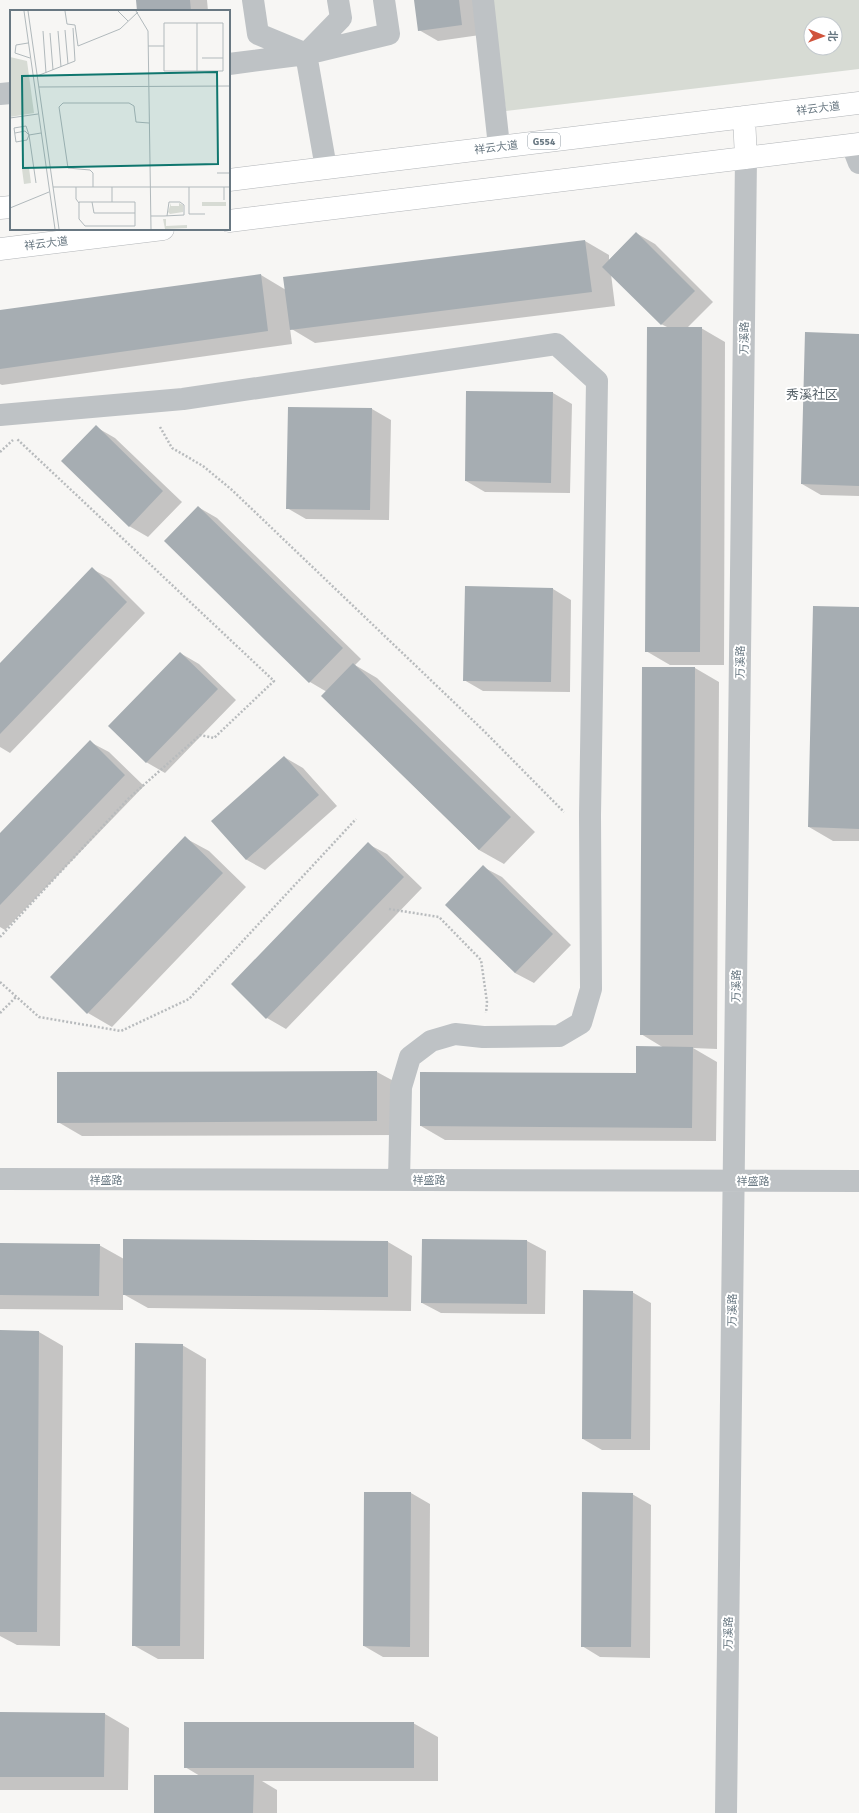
<svg xmlns="http://www.w3.org/2000/svg" width="859" height="1813" font-family="Signika,'Noto Sans SC',sans-serif">
  <style>
    .green { fill: #d7dbd4; fill-rule: evenodd }
    .shadow { fill: #0003 }
    .building { fill: #a6adb2 }
    .lines { fill: none; stroke-linecap: round; stroke-linejoin: round }
    .highway-casing { stroke: #b2b5b8; stroke-width: 23 }
    .path { stroke: #b8bbbd; stroke-width: 2.5; stroke-dasharray: 2 2; stroke-linecap: butt }
    .minor { stroke: #bec2c5; stroke-width: 22 }
    .highway { stroke: #fff; stroke-width: 22 }
    .labels { text-anchor: middle; stroke-width: 4; stroke-linejoin: round; paint-order: stroke }
    .shield { fill: #fff; stroke: #96a0a8; stroke-width: 1 }
    .shield-label { font-size: 10px; font-weight: bold; fill: #697882 }
    .street-label { font-size: 11px; fill: #697882; stroke: #fff }
    .quarter-label { font-size: 13px; fill: #566168; stroke: #fff }
    .inset-road { fill: none; stroke: #b1b9bc; stroke-width: 1 }
    .view { fill: #0f766e; fill-opacity: 0.15; stroke: #0f766e; stroke-width: 2 }
    .inset-edge { fill: none; stroke: #697882; stroke-width: 2 }
  </style>
  <rect width="100%" height="100%" fill="#f7f6f4"/>
  <path class="green" d="M491,0H859V69L506,111ZM811,24H835V48H811Z"/>
  <path class="shadow" d="M137,0H207L208,11H138Z
    M415,0H476L480,35L438,41L419,30Z
    M636,233L655,244L713,302L687,328H701L725,342L724,665H670L646,651L669,328L661,324L611,274L615,306L315,343L290,328L292,344L2,385L0,384V311L261,275L286,290L585,241L609,255V260Z
    M859,335V496L821,495L802,484Z
    M553,393L572,404L570,493L485,492L466,481Z
    M372,409L391,420L389,520L306,519L287,508Z
    M96,427L115,438L182,502L148,537L129,526Z
    M198,507L217,518L361,659L355,665L377,678L535,832L504,864L479,850L322,696L327,692L310,682Z
    M92,569L111,579L145,613L10,753L0,747V664Z
    M553,589L571,600L570,692L483,691L464,680Z
    M859,608V841H833L809,827Z
    M180,653L199,664L236,700L165,773L146,762Z
    M695,668L719,682L717,1049L693,1048L717,1062L716,1141L445,1140L421,1126L637,1074L664,1048L641,1034Z
    M90,742L109,752L144,786L5,930L0,927V835Z
    M284,757L303,768L337,806L265,870L247,860L212,821Z
    M185,838L209,851L246,887L112,1027L88,1013Z
    M368,844L387,854L422,888L286,1029L267,1018L232,984Z
    M483,867L502,877L571,945L534,983L515,973Z
    M377,1072L401,1085V1135L82,1136L58,1122V1073Z
    M423,1240L527,1241L546,1251L545,1314L441,1313L422,1303Z
    M388,1242L412,1256L411,1311L148,1308L123,1294V1310L0,1309V1244L99,1245L124,1259Z
    M632,1292L651,1303L650,1450H602L583,1439Z
    M0,1331L39,1332L63,1346L60,1646L17,1645L0,1636Z
    M182,1345L206,1359L204,1659H158L133,1645Z
    M365,1493H411L430,1504L429,1657H383L364,1646Z
    M632,1494L651,1505L650,1658L600,1657L582,1646Z
    M0,1713L105,1714L129,1728L128,1790H0Z
    M413,1723L438,1737V1781H262L277,1790V1813H155L200,1776L185,1767Z"/>
  <path class="building" d="M136,0H190L191,11H137Z
    M414,0H459L462,25L418,31Z
    M636,232L695,291L661,325L602,267Z
    M585,240L592,292L290,330L283,277Z
    M261,274L268,331L0,369V310Z
    M647,327H702L700,652H645Z
    M805,332L859,334V486L801,484Z
    M466,391L553,392L551,483L465,481Z
    M288,407L372,408L370,510L286,509Z
    M96,425L163,491L129,527L61,461Z
    M198,506L343,648L309,683L164,541Z
    M92,567L127,602L0,734V663Z
    M465,586L553,588L551,682L463,681Z
    M813,606L859,607V829L808,827Z
    M180,652L218,689L146,763L108,726Z
    M353,663L511,817L479,850L321,696Z
    M642,667H695L693,1035H640Z
    M90,740L125,775L0,905V833Z
    M284,756L319,795L246,860L211,821Z
    M185,836L223,873L87,1014L50,977Z
    M368,842L404,877L266,1019L231,984Z
    M483,865L553,934L515,973L445,905Z
    M636,1046L693,1047L692,1128L420,1126V1072L636,1073Z
    M377,1071V1121L57,1123V1072Z
    M123,1239L388,1241V1297L123,1295Z
    M422,1239L527,1240V1304L421,1303Z
    M0,1243L100,1244L99,1296L0,1295Z
    M583,1290L633,1291L631,1439H582Z
    M0,1330L39,1331L37,1632H0Z
    M135,1343L183,1344L180,1646H132Z
    M364,1492H411L410,1647L363,1646Z
    M582,1492L633,1493L631,1647H581Z
    M0,1712L105,1713L104,1777H0Z
    M184,1722H414V1768H184Z
    M154,1775H254L253,1813H154Z"/>
  <g class="lines">
    <defs>
      <path id="highway" d="M744,117L746,158
        M229,180L859,103
        M0,208L11,207
        M229,221L859,144
        M0,249L163,229"/>
    </defs>
    <use href="#highway" class="highway-casing"/>
    <path class="path" d="M160,427L172,448L203,466L232,490L484,731L564,812
      M0,452L13,440
      M389,909L439,917L481,960L487,1002L486,1013
      M0,937L129,798L200,735L214,738L274,681L17,439
      M0,982L39,1017L121,1031L189,999L356,819
      M0,1013L16,997"/>
    <path class="minor" d="M253,0L258,34L306,54L341,18L338,0
      M483,0L499,146
      M306,54L326,168
      M229,64L306,54L389,34L384,0
      M0,94L11,93
      M852,145L859,163
      M0,415L183,399L556,344L597,381L590,815L591,989L581,1023L559,1036L483,1037L455,1034L431,1041L410,1057L401,1087L399,1180
      M0,1179L859,1181
      M726,1813L746,158"/>
    <use href="#highway" class="highway"/>
  </g>
  <g class="labels">
    <rect class="shield" x="528" y="133" width="32" height="16" rx="3"/>
    <g class="shield-label">
      <text x="544" y="145">G554</text>
    </g>
    <g class="street-label">
      <text transform="translate(818 108) rotate(-7)" y="4">祥云大道</text>
      <text transform="translate(496 147) rotate(-7)" y="4">祥云大道</text>
      <text transform="translate(46 243) rotate(-7)" y="4">祥云大道</text>
      <text transform="translate(744 338) rotate(-89)" y="4">万溪路</text>
      <text transform="translate(740 662) rotate(-89)" y="4">万溪路</text>
      <text transform="translate(736 986) rotate(-89)" y="4">万溪路</text>
      <text x="106" y="1184">祥盛路</text>
      <text x="429" y="1184">祥盛路</text>
      <text x="753" y="1185">祥盛路</text>
      <text transform="translate(732 1310) rotate(-89)" y="4">万溪路</text>
      <text transform="translate(728 1633) rotate(-89)" y="4">万溪路</text>
    </g>
    <g class="quarter-label">
      <text x="812" y="399">秀溪社区</text>
    </g>
  </g>
  <g transform="translate(10 10)">
    <rect width="220" height="220" fill="#f7f6f4"/>
    <path d="M0,47L17,51L24,103L0,107ZM19,158L21,173L14,174L12,159ZM192,192H216V196H192ZM161,193V196H169V193L173,195V202L160,204L158,202ZM153,209H156V216L177,215V218L155,219Z" fill="#d7dbd4"/>
    <path class="inset-road" d="M14,1L45,219M18,1L49,219M55,1L57,14L65,15L68,36L110,19L128,2M108,1L118,11M126,1L138,21L141,219M154,13H213V61H154ZM187,13V61M55,20L58,54M33,21L36,63M48,21L51,57M40,23L43,60M18,33L6,35L5,43L20,48M138,36H154M192,48H213M27,66L65,51L63,18M29,77L220,76M0,108L28,104M5,123L15,121L19,125L17,130L6,132L4,118L16,116L19,125L26,173M19,125L31,123M207,163H220M43,177H220M66,177V189L69,193M83,177V163L80,160L58,158L49,97L53,93H119L124,96L126,112L139,113M102,177V192M179,177V204H195M214,177V190M69,192H125V216H75L69,209ZM82,192L84,203H125M0,198L39,182M141,206H154L174,205V195L170,192H159L157,206"/>
    <path class="view" d="M207,62L208,154L13,158L12,66Z"/>
    <rect width="220" height="220" class="inset-edge"/>
  </g>
  <g transform="translate(823 36) rotate(91)"><circle r="19" fill="#ffffff" stroke="#c3c9cd"/>
  <path d="M0-3L7 15L0 10L-7 15Z" fill="#d0533b"/>
  <text y="-6" font-size="11" font-weight="bold" text-anchor="middle" fill="#697882">北</text>
  </g>
</svg>
